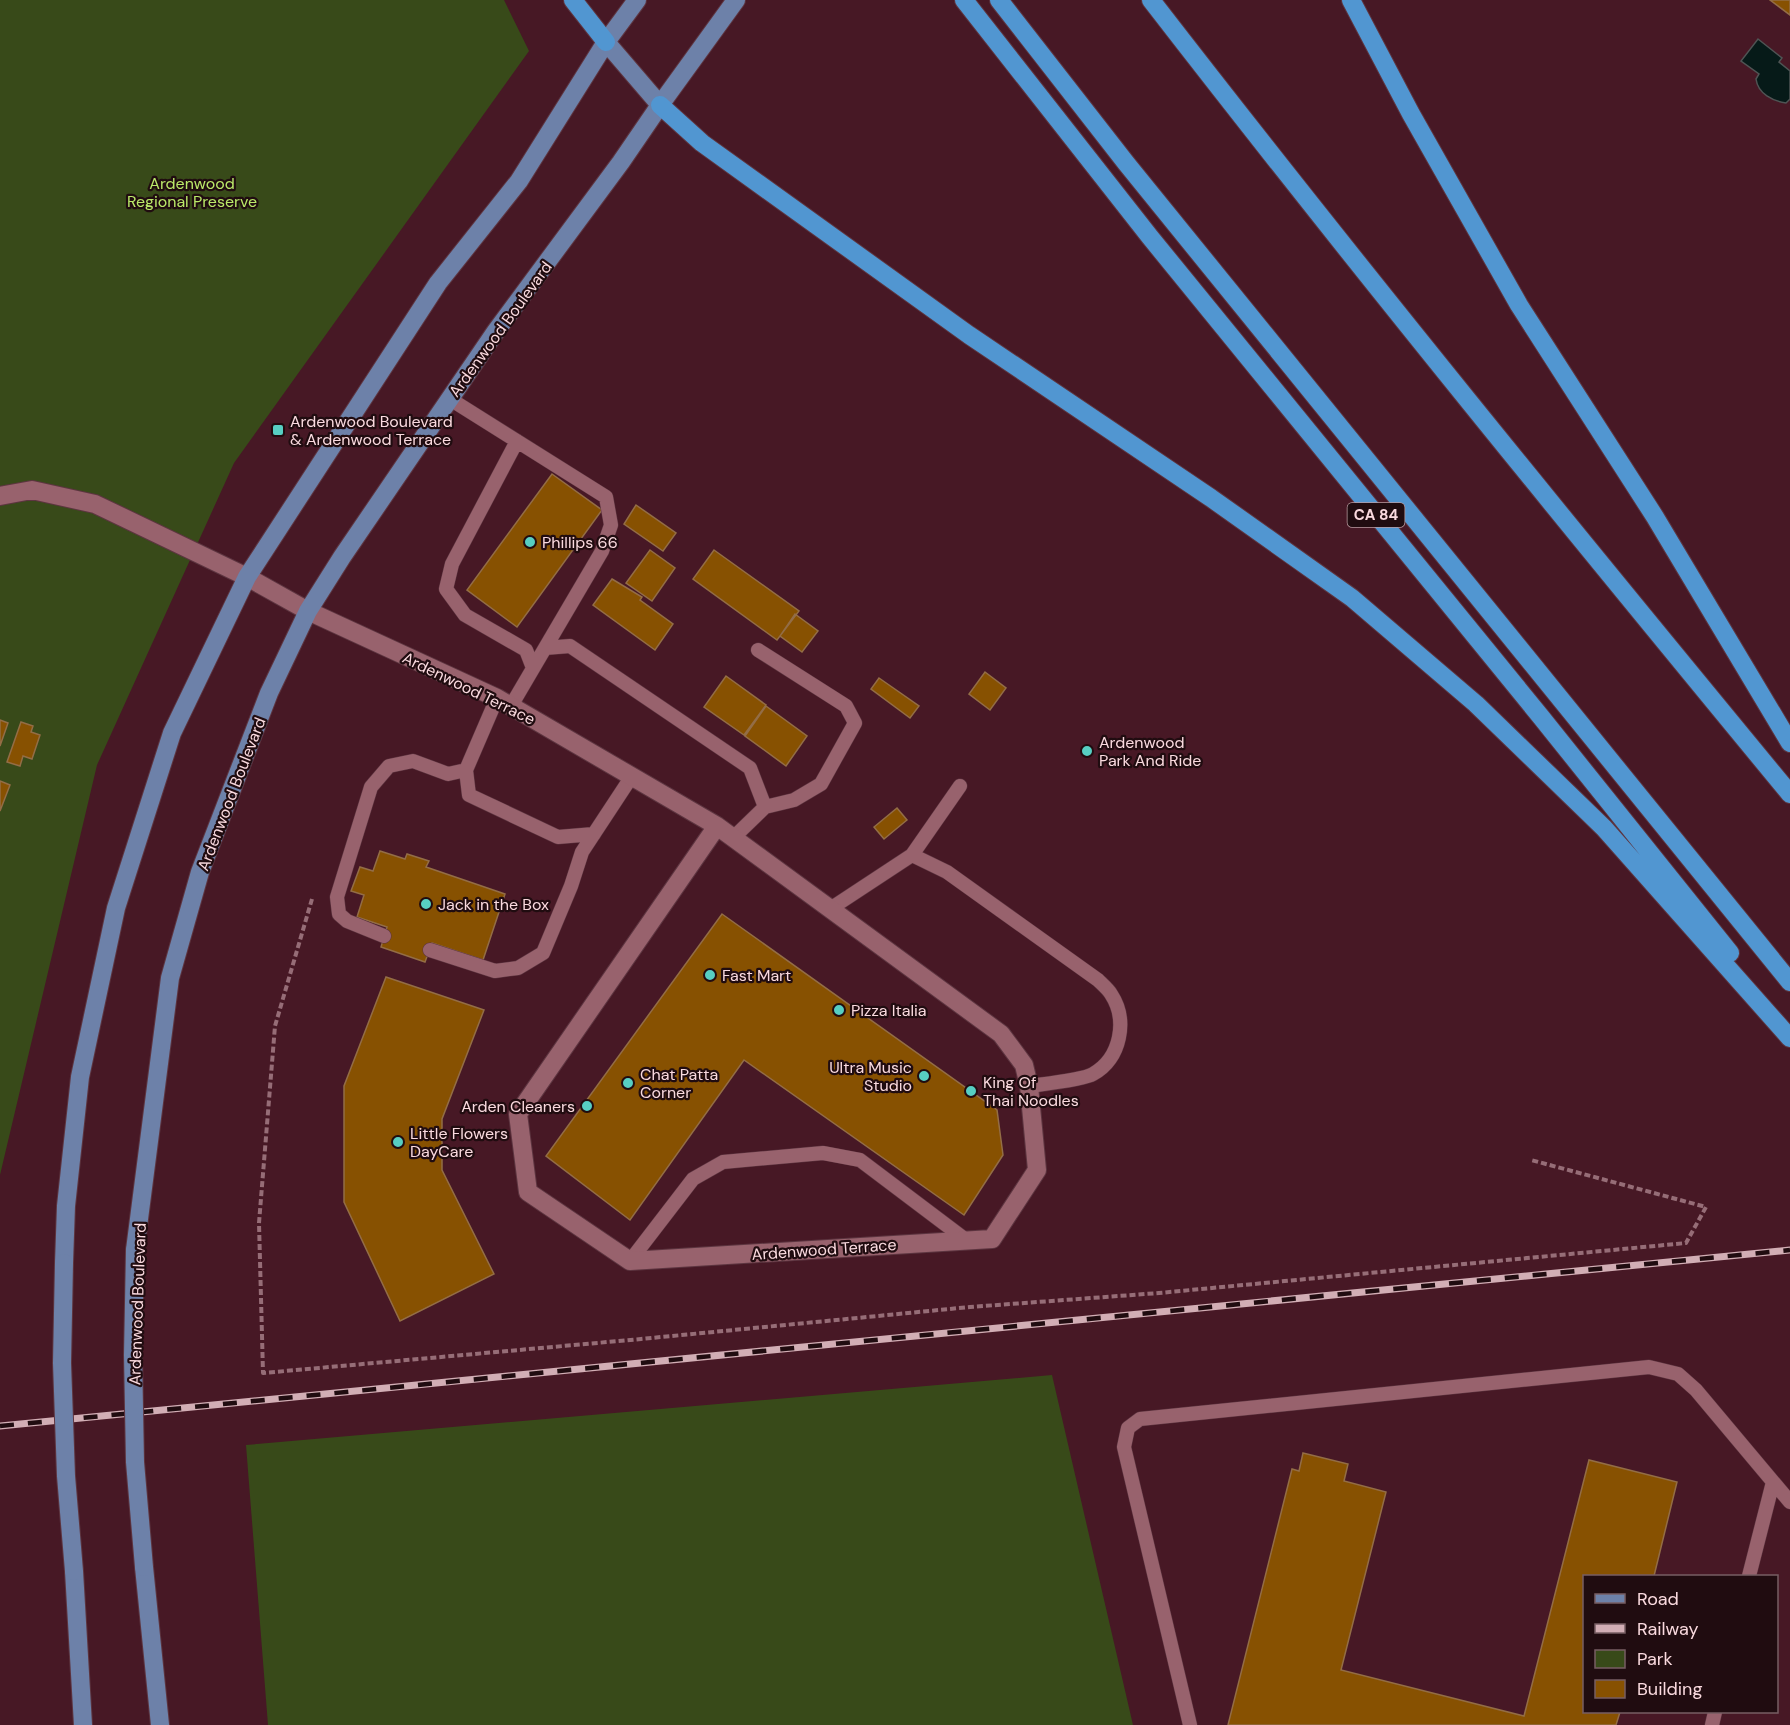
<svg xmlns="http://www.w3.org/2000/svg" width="1790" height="1725" font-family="'DM Sans',sans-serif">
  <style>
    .green { fill: #384a19 }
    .water { fill: #061a18; stroke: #4f5454; stroke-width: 1.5 }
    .building { fill: #875101; stroke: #936d46; stroke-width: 1.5 }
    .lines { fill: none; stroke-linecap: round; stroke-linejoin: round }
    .lane-casing { stroke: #5d3540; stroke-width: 15 }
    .street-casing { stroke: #5d3540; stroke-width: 20 }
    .primary-casing { stroke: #5d3540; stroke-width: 20 }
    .highway-casing { stroke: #5d3540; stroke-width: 20 }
    .path { stroke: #966d77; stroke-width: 4; stroke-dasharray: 6 3; stroke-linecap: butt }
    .lane { stroke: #98626d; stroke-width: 14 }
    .street { stroke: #98626d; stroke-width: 18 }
    .primary { stroke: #6d81a9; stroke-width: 18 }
    .highway { stroke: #5196d1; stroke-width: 18 }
    .rail-casing { stroke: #d2aeb5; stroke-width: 7 }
    .rail { stroke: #200c10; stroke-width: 4.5; stroke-dasharray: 14; stroke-linecap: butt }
    .primary-bridge-casing { stroke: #5d3540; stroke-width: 20; stroke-linecap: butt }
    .primary-bridge { stroke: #6d81a9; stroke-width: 18 }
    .poi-dot { fill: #57cec2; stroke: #200c10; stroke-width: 2 }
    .labels { text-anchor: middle; stroke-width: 4.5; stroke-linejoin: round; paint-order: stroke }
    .shield { fill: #200c10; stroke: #b99ca1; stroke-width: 1.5 }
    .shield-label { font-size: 15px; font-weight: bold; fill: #fadadf }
    .park-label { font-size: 16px; fill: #bae969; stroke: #200c10 }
    .street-label { font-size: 16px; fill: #fadadf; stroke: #200c10 }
    .poi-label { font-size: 16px; fill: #fadadf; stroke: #200c10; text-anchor: start }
  </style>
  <rect width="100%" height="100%" fill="#471825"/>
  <path class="green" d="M0,0H504L529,51L234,463L97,765L0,1175Z
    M1052,1375L1133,1725H268L246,1445Z"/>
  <path class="water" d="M1758,39L1782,58L1779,62L1790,71V99L1786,103C1773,101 1758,94 1756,79L1759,74L1741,61Z"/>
  <path class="building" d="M1770,0H1790V15Z
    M552,474L602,510L517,627L467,590Z
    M636,505L676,533L663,551L624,524Z
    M650,550L675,568L652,601L626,583Z
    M714,550L799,611L777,640L693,579Z
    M612,579L642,597L640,600L673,624L655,650L593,605Z
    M795,614L818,631L802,652L780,636Z
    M985,672L1006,688L990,710L969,694Z
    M726,676L766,705L744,735L704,707Z
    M879,678L919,706L910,718L871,689Z
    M766,706L807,736L786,766L745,736Z
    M0,720L8,723L0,746Z
    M21,722L33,726L31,732L40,735L32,759L23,756L20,766L7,762Z
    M0,781L10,785L0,811Z
    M897,808L907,820L884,839L874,827Z
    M380,851L405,859L407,854L429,861L426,867L505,894L483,960L432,943L425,962L381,947L387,927L357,917L364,895L351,891L360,867L373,871Z
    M722,914L997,1110L1003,1155L964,1215L744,1060L630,1220L546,1156Z
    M386,977L484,1010L442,1119V1170L494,1274L400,1321L344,1202V1086Z
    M1303,1453L1348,1464L1344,1481L1386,1492L1341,1670L1524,1716L1589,1460L1677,1482L1654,1576H1584V1712H1620L1616,1725H1228L1292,1469L1299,1471Z"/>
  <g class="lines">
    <defs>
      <path id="lane" d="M450,399L606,497L611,525L602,551L511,706
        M517,441L452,564L446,589L465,615L526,650L533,668
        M545,648L570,646L750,768L765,807
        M497,698L466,770L469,795L558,837L594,834
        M733,838L765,807L794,800L821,784L855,723L846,706L758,650
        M912,855L947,872L1098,980C1102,984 1108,989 1111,994C1128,1020 1121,1058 1093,1074C1083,1080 1043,1084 1029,1086
        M830,909L912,855L960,786
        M384,936L347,921L339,914L337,897L371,787L389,766L413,761L448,774L466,770
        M430,950L495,971L518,968L543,953L571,886L582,852L632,776
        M630,1261L693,1179L723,1162L823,1153L860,1160L966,1240
        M1749,1576L1773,1482
        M1190,1725L1124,1447L1128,1428L1140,1419L1649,1367L1678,1374L1696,1390L1790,1502
        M1712,1725L1715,1712"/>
      <path id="street" d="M0,496L32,490L95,504L247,577L308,611L497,698L717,826L1001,1034L1024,1065L1029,1086L1037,1170L992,1239L630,1261L528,1192L518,1114L717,826"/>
      <path id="primary" d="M606,42L660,105
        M135,1250L170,978L200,872L269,693L308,611L342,557L496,331L621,162L660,105L736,0
        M64,1263L66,1206L80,1077L116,908L172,733L247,577L438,283L519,181L606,42L637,0
        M144,1567L160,1725
        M74,1571L83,1725"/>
      <path id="highway" d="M573,0L606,42
        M964,0L1150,237L1541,717L1730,953
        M999,0L1126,163L1790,982
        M1151,0C1359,269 1574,532 1790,794
        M1351,0L1411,114L1519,305L1655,517L1790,743
        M660,105L702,143L969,335L1211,498L1352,598L1476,704L1604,828L1790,1038"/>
    </defs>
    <use href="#lane" class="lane-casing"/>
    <use href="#street" class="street-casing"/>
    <use href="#primary" class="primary-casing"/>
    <use href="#highway" class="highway-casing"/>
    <path class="path" d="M312,899L275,1026L259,1223L263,1373L641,1339L970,1307L1159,1293L1686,1243L1706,1207L1531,1160"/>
    <use href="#lane" class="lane"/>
    <use href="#street" class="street"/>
    <use href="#primary" class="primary"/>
    <use href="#highway" class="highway"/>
    <defs>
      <path id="rail" d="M0,1426L1790,1250"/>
    </defs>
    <use href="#rail" class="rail-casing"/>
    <use href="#rail" class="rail"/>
    <defs>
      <path id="primary-bridge" d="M135,1250L133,1355L135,1462L144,1567
        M64,1263L62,1363L66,1476L74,1571"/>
    </defs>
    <use href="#primary-bridge" class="primary-bridge-casing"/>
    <use href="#primary-bridge" class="primary-bridge"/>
  </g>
  <g class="poi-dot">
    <rect x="272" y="424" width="12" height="12" rx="3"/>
    <circle cx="530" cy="542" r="6"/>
    <circle cx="1087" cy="751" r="6"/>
    <circle cx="426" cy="904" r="6"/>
    <circle cx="710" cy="975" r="6"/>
    <circle cx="839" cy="1010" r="6"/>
    <circle cx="924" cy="1076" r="6"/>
    <circle cx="628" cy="1083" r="6"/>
    <circle cx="971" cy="1091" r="6"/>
    <circle cx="587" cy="1106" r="6"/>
    <circle cx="398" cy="1142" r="6"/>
  </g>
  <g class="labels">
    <rect class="shield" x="1347.5" y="503" width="57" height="24" rx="4.5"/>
    <g class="shield-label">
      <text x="1376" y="520">CA 84</text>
    </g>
    <g class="park-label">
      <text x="192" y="189">Ardenwood<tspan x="192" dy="18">Regional Preserve</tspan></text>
    </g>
    <g class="street-label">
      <text transform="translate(500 329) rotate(-54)" y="6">Ardenwood Boulevard</text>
      <text transform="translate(469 688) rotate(26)" y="6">Ardenwood Terrace</text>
      <text transform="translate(231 794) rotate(-69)" y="6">Ardenwood Boulevard</text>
      <text transform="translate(824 1249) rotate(-4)" y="6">Ardenwood Terrace</text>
      <text transform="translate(137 1304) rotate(-88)" y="6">Ardenwood Boulevard</text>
    </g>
    <g class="poi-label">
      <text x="290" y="427">Ardenwood Boulevard<tspan x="290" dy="18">&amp; Ardenwood Terrace</tspan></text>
      <text x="542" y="548">Phillips 66</text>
      <text x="1099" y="748">Ardenwood<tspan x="1099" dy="18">Park And Ride</tspan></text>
      <text x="438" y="910">Jack in the Box</text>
      <text x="722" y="981">Fast Mart</text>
      <text x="851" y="1016">Pizza Italia</text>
      <text x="912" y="1073" text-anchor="end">Ultra Music<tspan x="912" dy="18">Studio</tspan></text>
      <text x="640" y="1080">Chat Patta<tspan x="640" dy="18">Corner</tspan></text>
      <text x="983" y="1088">King Of<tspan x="983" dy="18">Thai Noodles</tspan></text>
      <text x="575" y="1112" text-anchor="end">Arden Cleaners</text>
      <text x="410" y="1139">Little Flowers<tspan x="410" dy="18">DayCare</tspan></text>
    </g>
  </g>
  <rect x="1583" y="1575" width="195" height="138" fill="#200c10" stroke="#775e63" stroke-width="1.5"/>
  <rect x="1595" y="1594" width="30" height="9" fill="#6d81a9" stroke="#775e63" stroke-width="1.5"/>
  <text x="1637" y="1605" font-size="18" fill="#fadadf">Road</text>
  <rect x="1595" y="1624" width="30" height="9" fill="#d2aeb5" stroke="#775e63" stroke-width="1.5"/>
  <text x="1637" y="1635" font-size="18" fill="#fadadf">Railway</text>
  <rect x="1595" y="1650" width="30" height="18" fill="#384a19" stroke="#775e63" stroke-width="1.5"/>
  <text x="1637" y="1665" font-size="18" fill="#fadadf">Park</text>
  <rect x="1595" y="1680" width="30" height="18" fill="#875101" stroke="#775e63" stroke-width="1.5"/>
  <text x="1637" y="1695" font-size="18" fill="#fadadf">Building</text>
</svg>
